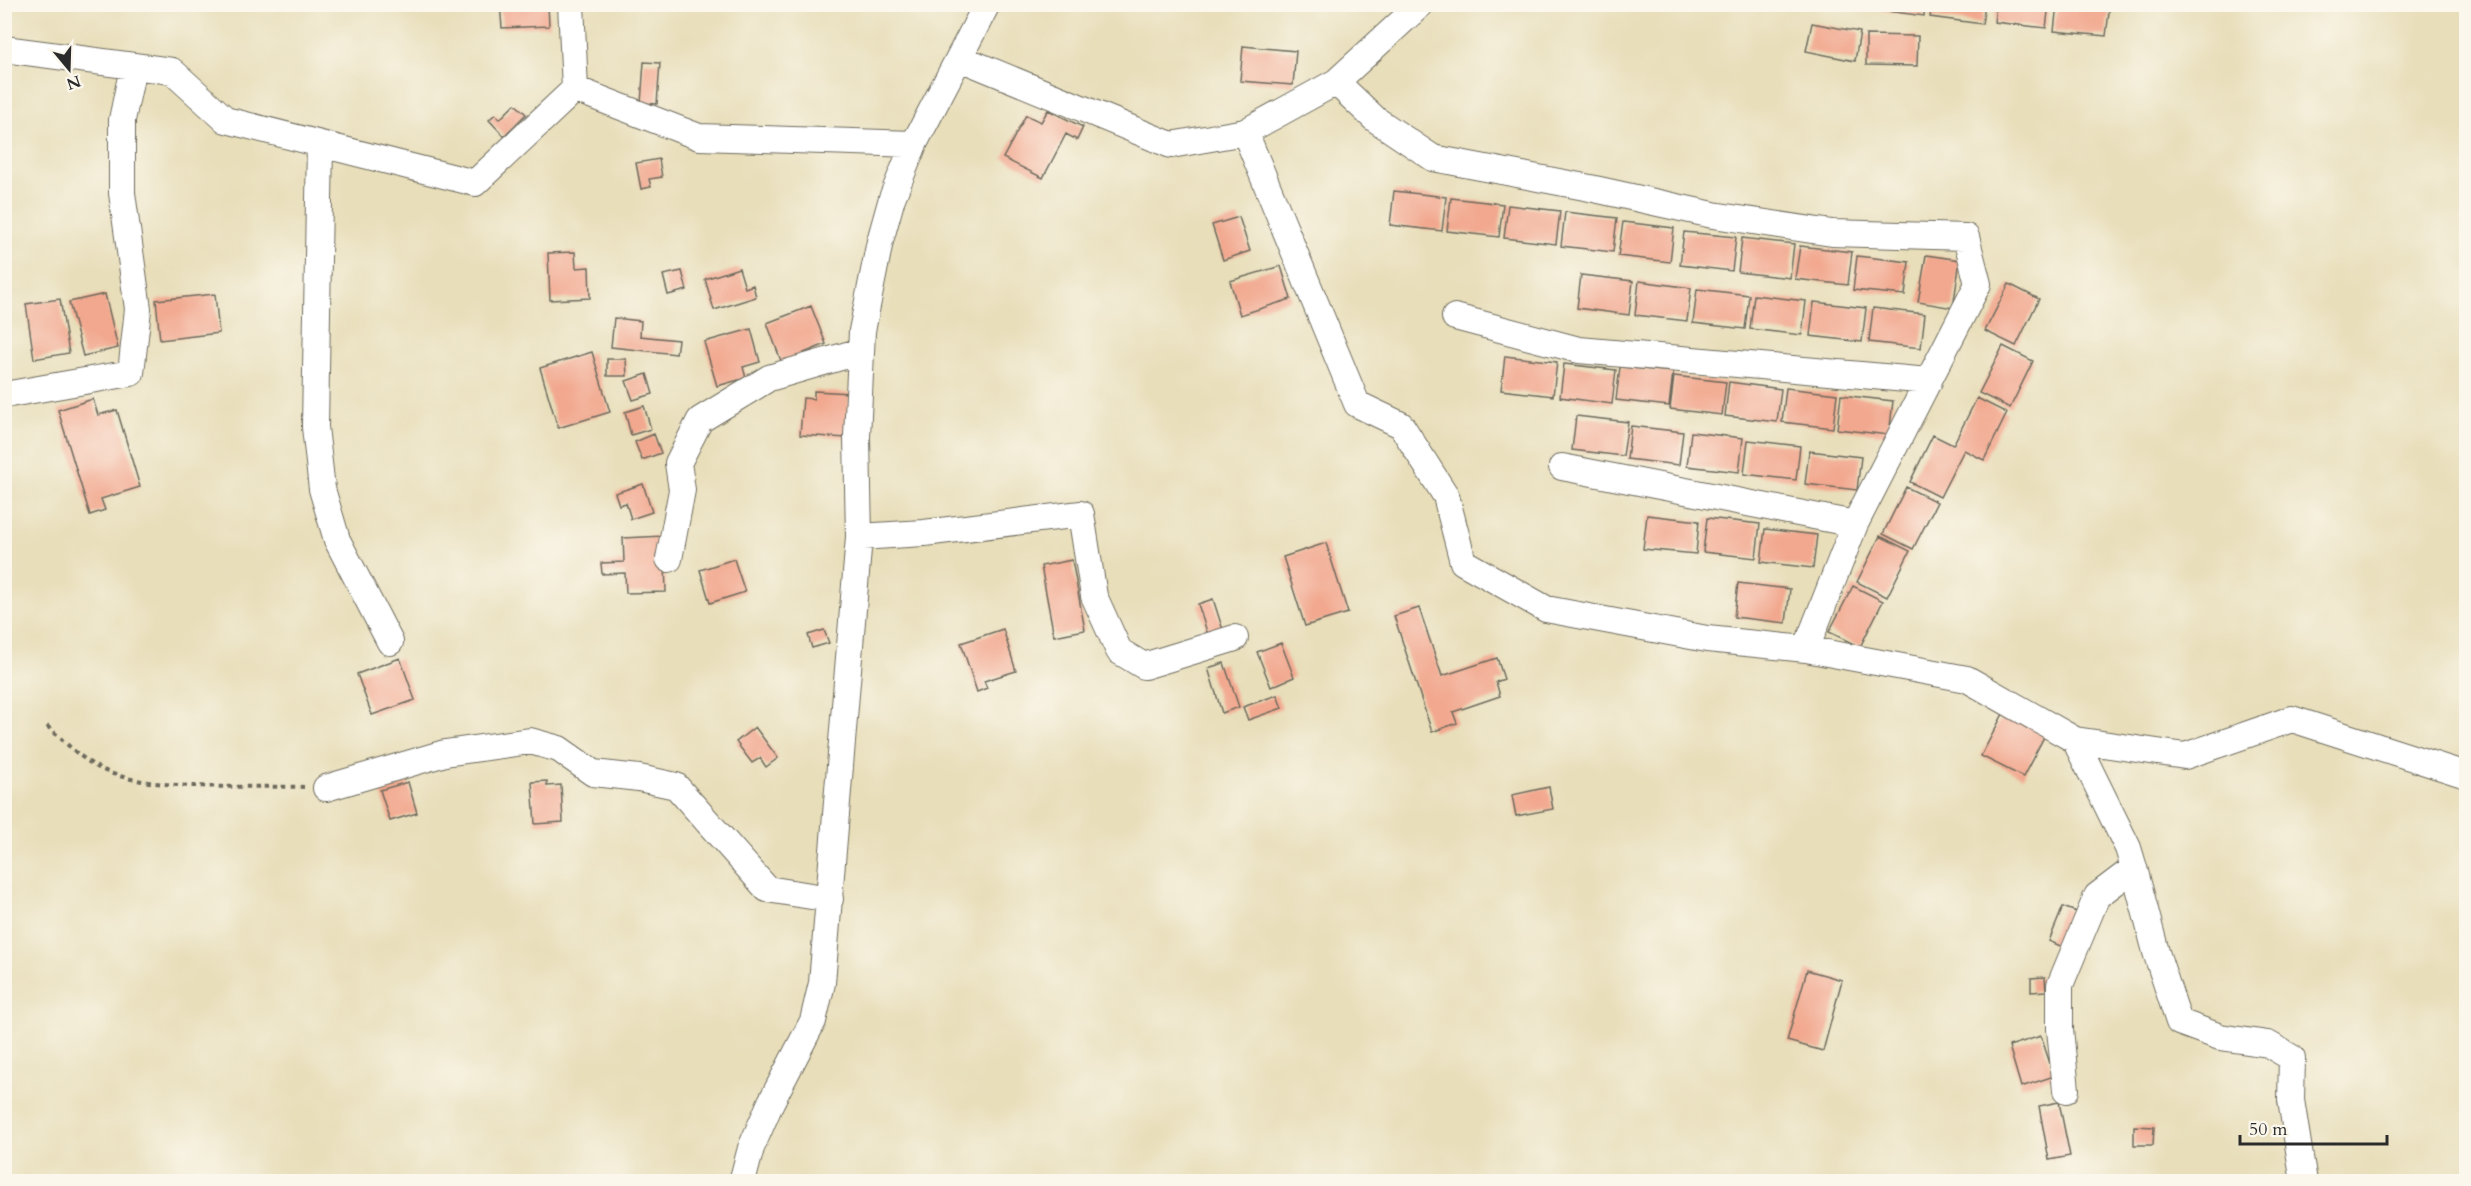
<svg xmlns="http://www.w3.org/2000/svg" width="2471" height="1186" font-family="Cardo,serif">
  <style>
    .building { fill: #f2a88f }
    .lines { fill: none; stroke-linecap: round; stroke-linejoin: round }
    .minor-casing { stroke: #6d6a5d; stroke-width: 28 }
    .path { stroke: #6d6a5d; stroke-width: 4; stroke-dasharray: 4.5 4.5; stroke-linecap: butt }
    .minor { stroke: #fff; stroke-width: 26 }
  </style>
  <rect width="100%" height="100%" fill="#fbf7ec"/>
  <filter id="ink" filterUnits="userSpaceOnUse"><feTurbulence type="fractalNoise" baseFrequency=".0167" numOctaves="2"/><feDisplacementMap in="SourceGraphic" scale="12" xChannelSelector="R" yChannelSelector="G"/><feConvolveMatrix kernelMatrix="1 2 1 2 8 2 1 2 1" color-interpolation-filters="sRGB"/></filter>
  <filter id="wash" filterUnits="userSpaceOnUse"><feTurbulence type="fractalNoise" baseFrequency=".008" numOctaves="4" result="noise"/><feDisplacementMap in="SourceGraphic" scale="24" xChannelSelector="R" yChannelSelector="G"/><feGaussianBlur stdDeviation="1.35" result="paint"/><feColorMatrix in="noise" values="0 0 0 0 0 0 0 0 0 0 0 0 0 0 0 0 0 1.4 0 .05"/><feComposite in="paint" operator="in"/></filter>
  <g filter="url(#wash)">
    <rect width="100%" height="100%" fill="#e8deba"/>
    <g id="blocks">
      <path class="building" d="M500,4H548L549,26L502,28Z
        M1872,4H1925L1924,16L1872,9Z
        M1932,4H1985L1982,24L1930,17Z
        M1996,4H2049L2046,28L1994,22Z
        M2057,4H2110L2106,36L2054,31Z
        M1812,23L1860,32L1855,61L1806,51Z
        M1866,35L1918,36L1917,66L1866,65Z
        M1243,46L1296,51L1293,85L1240,81Z
        M644,62L660,63L657,104L641,103Z
        M515,104L526,114L504,136L489,120L495,114L500,119Z
        M1048,110L1083,127L1077,140L1066,134L1043,178L1003,158L1026,115L1041,122Z
        M659,159L662,177L649,179L651,187L641,189L636,163Z
        M1394,191L1446,197L1442,231L1390,225Z
        M1451,198L1503,204L1499,237L1447,231Z
        M1508,205L1560,211L1556,244L1504,238Z
        M1565,212L1617,218L1613,252L1561,246Z
        M1239,217L1250,251L1223,260L1212,225Z
        M1623,222L1674,228L1670,262L1618,256Z
        M1684,232L1736,237L1732,271L1680,265Z
        M1742,238L1794,244L1790,278L1738,272Z
        M1800,246L1852,252L1848,285L1795,279Z
        M575,252L576,268L589,267L590,298L550,300L548,253Z
        M1926,255L1960,260L1953,308L1918,302Z
        M1857,256L1909,262L1905,295L1853,290Z
        M1281,266L1291,299L1240,315L1230,281Z
        M739,268L745,288L753,285L756,297L714,310L705,279Z
        M682,271L687,290L668,295L663,275Z
        M1581,275L1633,281L1629,315L1577,308Z
        M1639,281L1691,288L1687,321L1635,315Z
        M2009,284L2039,299L2016,346L1985,331Z
        M1697,289L1749,295L1745,329L1693,323Z
        M105,294L118,348L83,356L69,302Z
        M215,294L219,333L160,340L156,300Z
        M1754,295L1806,301L1802,335L1750,329Z
        M60,299L69,353L34,359L26,304Z
        M1814,302L1866,308L1862,342L1810,336Z
        M811,306L826,344L804,353L807,360L784,369L767,323Z
        M1873,308L1925,314L1921,348L1869,342Z
        M614,318L641,321L640,336L678,340L676,354L611,347Z
        M751,329L760,362L743,367L746,378L717,386L704,342Z
        M2003,346L2033,361L2010,408L1979,393Z
        M592,352L610,412L558,428L540,368Z
        M1505,356L1557,362L1553,396L1501,390Z
        M607,359H626L627,376H607Z
        M1564,364L1616,370L1612,404L1560,397Z
        M1620,367L1673,372L1669,406L1616,400Z
        M647,374L653,394L633,400L626,381Z
        M1674,376L1726,382L1722,415L1670,409Z
        M1729,382L1781,389L1777,422L1725,416Z
        M1786,388L1837,394L1833,428L1782,422Z
        M814,391L850,393L847,438L800,435L803,398L814,399Z
        M1841,395L1893,401L1889,435L1837,429Z
        M1977,398L2007,413L1984,460L1964,450L1940,497L1910,482L1933,435L1953,445Z
        M93,399L98,415L117,410L140,487L101,499L105,510L90,515L58,410Z
        M644,406L651,429L631,435L625,412Z
        M1576,416L1628,422L1623,456L1572,450Z
        M1631,426L1683,432L1679,465L1627,459Z
        M1691,432L1743,438L1739,472L1687,466Z
        M654,434L661,453L642,460L635,442Z
        M1748,440L1800,446L1796,480L1744,474Z
        M1809,451L1861,457L1857,490L1805,484Z
        M643,484L652,512L631,519L626,503L619,505L615,493Z
        M1906,487L1937,502L1913,549L1883,534Z
        M1647,515L1699,521L1696,554L1643,549Z
        M1707,518L1760,524L1756,558L1703,552Z
        M1765,529L1817,535L1813,568L1761,562Z
        M664,536L666,592L626,593L625,573L602,574L601,563L624,562L623,538Z
        M1880,536L1910,551L1887,597L1857,582Z
        M1326,543L1348,613L1305,626L1283,557Z
        M734,559L745,592L710,603L700,570Z
        M1072,560L1085,630L1054,636L1041,566Z
        M1738,583L1790,589L1786,623L1734,617Z
        M1853,586L1883,601L1860,647L1829,632Z
        M1213,599L1223,630L1208,635L1198,604Z
        M1419,608L1442,676L1497,658L1504,679L1496,682L1500,696L1453,712L1457,723L1432,732L1394,616Z
        M1003,629L1016,671L984,681L987,688L977,692L961,643Z
        M824,630L829,643L812,648L808,635Z
        M1281,643L1294,677L1271,687L1257,652Z
        M400,658L415,700L372,715L357,674Z
        M1224,663L1239,707L1222,713L1208,668Z
        M1277,695L1282,708L1248,720L1243,707Z
        M2004,712L2046,733L2023,777L1981,756Z
        M755,727L778,758L766,767L760,758L752,763L736,742Z
        M547,781V786L561,785L563,822L535,824L532,782Z
        M408,782L417,813L390,821L380,790Z
        M1549,787L1553,809L1516,816L1512,795Z
        M2063,907L2079,913L2065,948L2049,941Z
        M1807,970L1842,980L1823,1051L1787,1041Z
        M2045,977L2046,991L2031,992V978Z
        M2041,1036L2054,1076L2021,1087L2009,1046Z
        M2059,1102L2070,1156L2049,1160L2039,1106Z
        M2134,1126L2154,1127L2153,1145H2134Z"/>
    </g>
  </g>
  <g filter="url(#ink)">
    <use href="#blocks" fill-opacity="0" stroke="#6d6a5d" stroke-width="1.5"/>
    <g class="lines">
      <defs>
        <path id="minor" d="M571,4L575,89
          M4,49L172,71L226,120L475,183L575,89L699,137L914,144
          M960,58L1171,145L1245,132L1336,82L1421,4
          M1336,82L1375,119L1433,158L1590,188L1713,215L1832,233L1966,237L1978,284L1855,524L1806,649
          M1245,132L1357,404L1401,425L1446,496L1463,562L1546,609L1707,639L1806,649L1967,679L2075,740L2185,756L2292,719L2466,775
          M320,144L315,427L322,489L337,540L390,642
          M1455,317L1579,350L1929,381
          M4,395L131,373L138,309L122,193V120L133,67
          M1562,467L1855,524
          M859,537L924,533L1081,514L1094,596L1119,651L1144,666L1235,638
          M669,559L682,490L678,463L700,420L769,378L861,351
          M326,788L445,753L530,741L559,749L593,773L639,778L676,786L767,889L830,899
          M2134,868L2156,952L2179,1022L2220,1037L2268,1044L2292,1058L2291,1100L2304,1182
          M2066,1090L2060,1029V985L2097,896L2134,868L2128,848L2075,740
          M742,1182L751,1148L771,1102L813,1021L822,983L859,537L857,437L862,331L880,241L892,198L914,144L987,4"/>
      </defs>
      <use href="#minor" class="minor-casing"/>
      <path class="path" d="M47,726C62,739 76,754 92,764C137,794 249,785 304,787"/>
      <use href="#minor" class="minor"/>
    </g>
  </g>
  <rect width="2471" height="1186" fill="none" stroke="#fbf7ec" stroke-width="24"/>
  <g transform="translate(69 69) rotate(161)" stroke="#fbf7ec" stroke-width="4.5" paint-order="stroke">
  <path d="M0-4.5L10 22L0 15L-10 22Z" fill="#2b2b2b"/>
  <text y="-9" font-size="16" font-weight="bold" text-anchor="middle" fill="#2b2b2b">N</text>
  </g>
  <path d="M2240 1135v9h147v-9" fill="none" stroke="#2b2b2b" stroke-width="3"/>
  <text x="2249" y="1135" font-size="18" fill="#2b2b2b" stroke="#fbf7ec" stroke-width="4.5" paint-order="stroke">50 m</text>
</svg>
